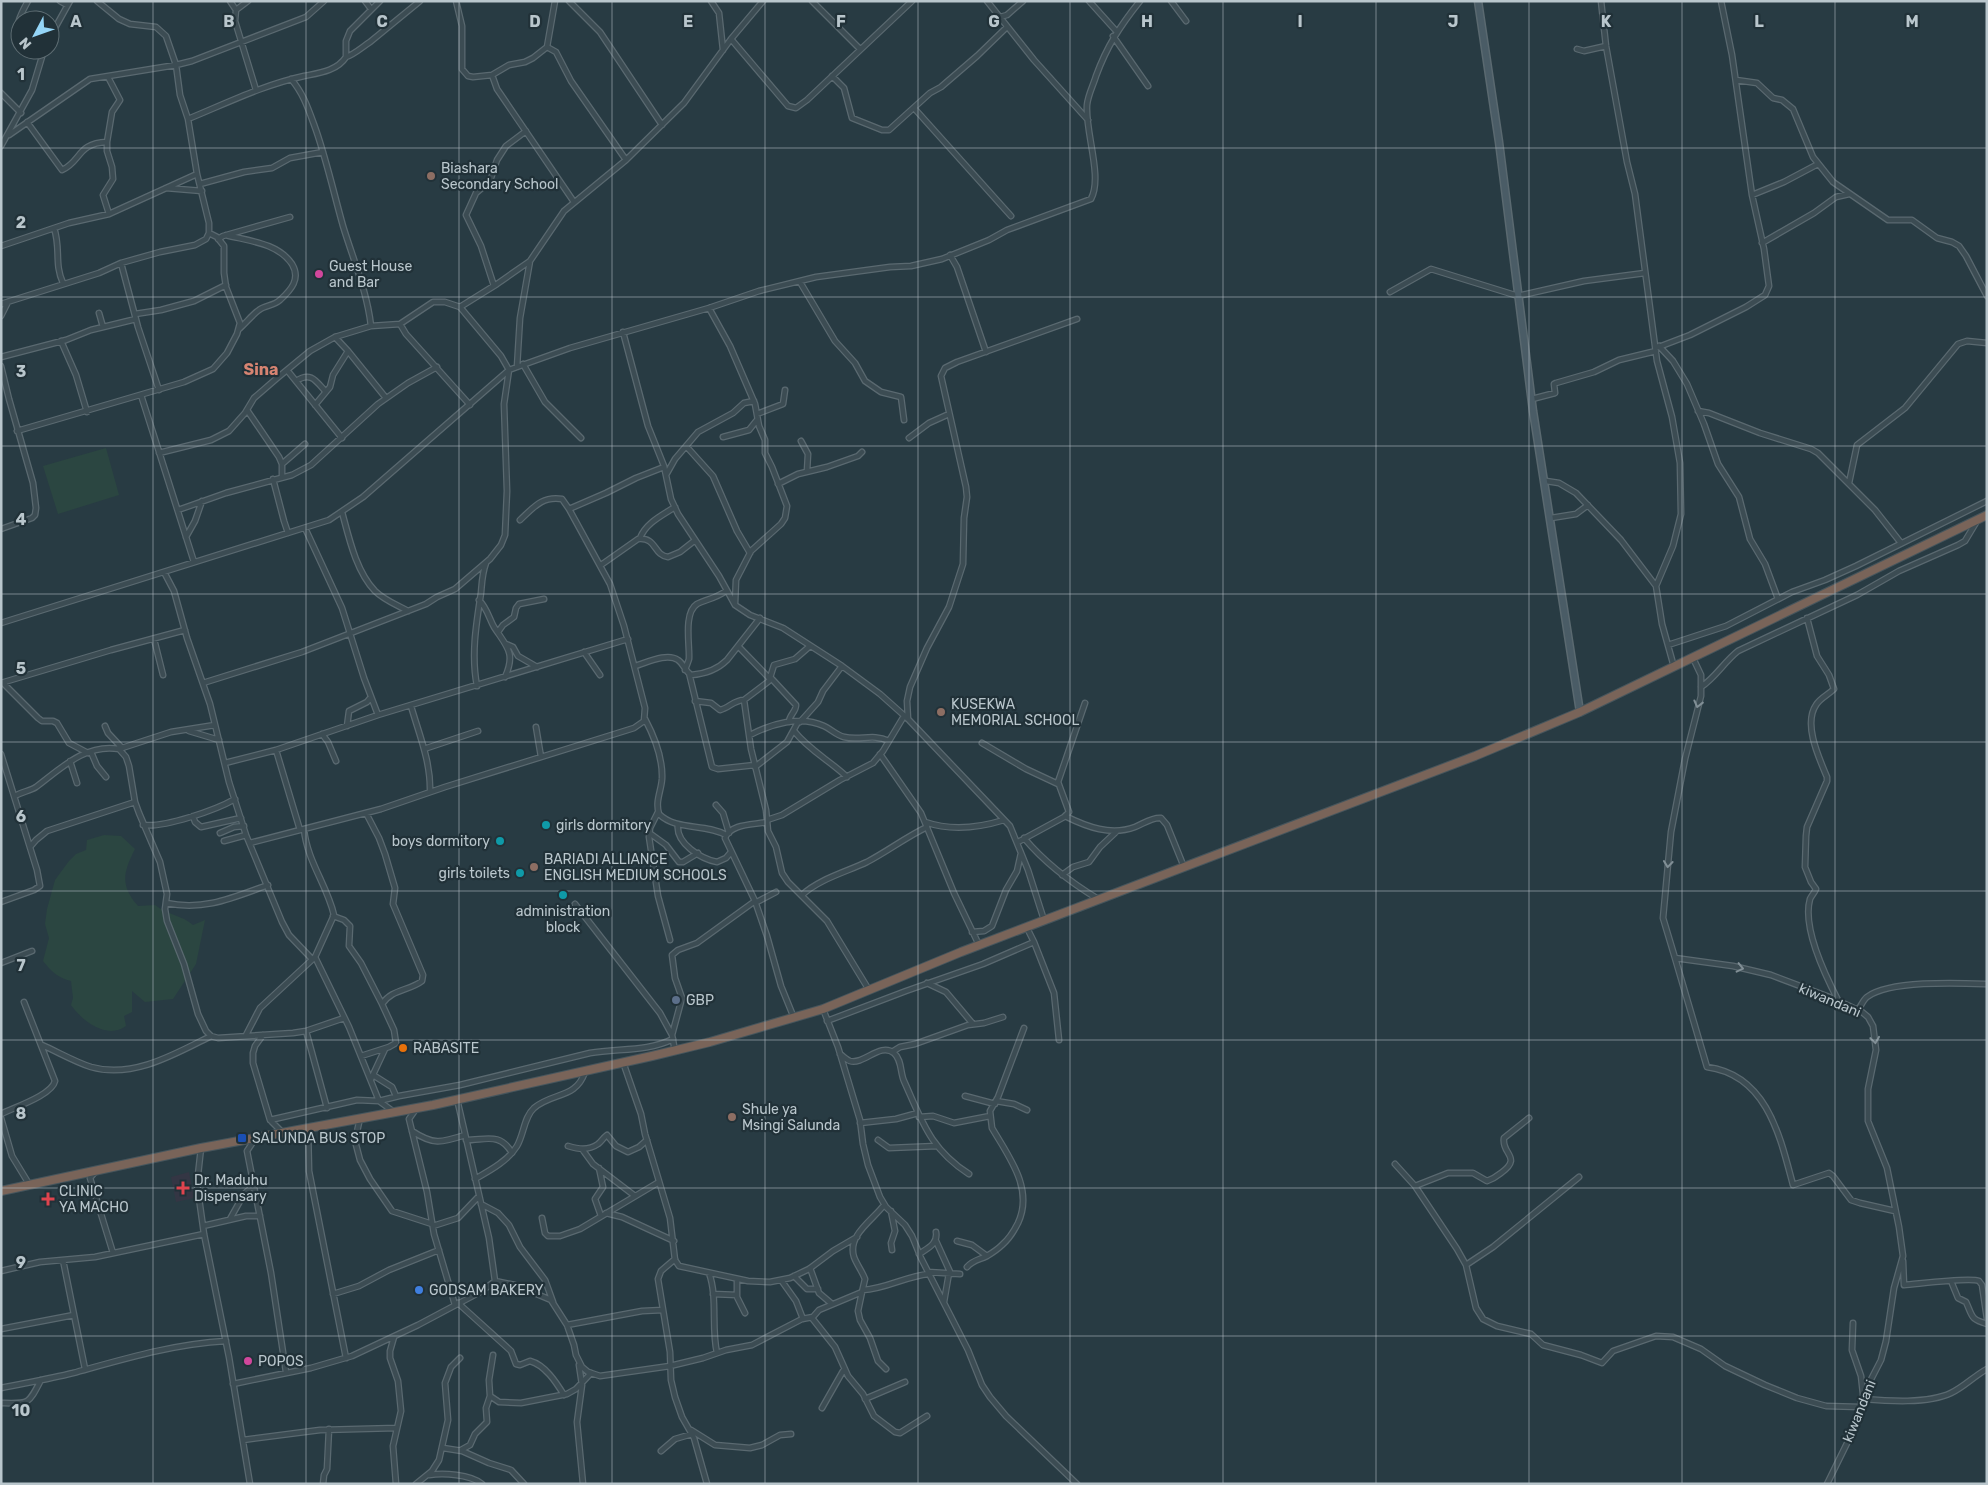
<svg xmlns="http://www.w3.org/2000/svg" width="1988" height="1485" font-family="Rubik,sans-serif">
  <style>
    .medical { fill: #343644 }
    .green { fill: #2b4641 }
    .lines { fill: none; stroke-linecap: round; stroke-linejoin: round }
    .street-casing { stroke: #5a6970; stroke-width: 7 }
    .secondary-casing { stroke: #5a6970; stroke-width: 9 }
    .highway-casing { stroke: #47565d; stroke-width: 10 }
    .street { stroke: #3c4c53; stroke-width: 4.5 }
    .secondary { stroke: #4a5c66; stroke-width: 6 }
    .highway { stroke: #796459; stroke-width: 8 }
    .oneway { stroke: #818f96 }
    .grid { fill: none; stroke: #b9c6cc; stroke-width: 1; stroke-opacity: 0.55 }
    .education-dot { fill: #8d6e63; stroke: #213138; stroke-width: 2 }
    .hotel-dot { fill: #d1479c; stroke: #213138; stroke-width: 2 }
    .culture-dot { fill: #0f9aa8; stroke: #213138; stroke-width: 2 }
    .service-dot { fill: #5c6f8a; stroke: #213138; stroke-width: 2 }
    .food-dot { fill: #e8710a; stroke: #213138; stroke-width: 2 }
    .transit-dot { fill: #1a4fb4; stroke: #213138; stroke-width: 2 }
    .health-dot { fill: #e0444e; stroke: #213138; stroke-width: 2 }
    .shop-dot { fill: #3f7fe0; stroke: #213138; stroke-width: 2 }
    .labels { text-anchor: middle; stroke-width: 4.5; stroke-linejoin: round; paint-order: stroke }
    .poi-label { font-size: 14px; fill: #b9c6cc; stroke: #213138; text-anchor: start }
    .street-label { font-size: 14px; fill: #b9c6cc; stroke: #213138 }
    .quarter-label { font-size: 16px; font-weight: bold; fill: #d78472; stroke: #213138 }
    .grid-label { font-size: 16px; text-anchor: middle; font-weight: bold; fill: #b9c6cc; stroke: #213138; stroke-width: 4.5; stroke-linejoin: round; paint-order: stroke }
  </style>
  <rect width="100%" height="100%" fill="#283b43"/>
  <path class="medical" d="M189,1172L194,1198L176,1202L171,1177Z"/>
  <path class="green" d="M106,448L119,495L58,514L43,466Z
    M104,835L121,836L135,849C123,873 120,885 138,906L155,905C167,915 182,915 193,925L205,920L196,964L173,999L145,1002L132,991V1012L124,1016L126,1026C107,1040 82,1021 71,1005L73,998L71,981C58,978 51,971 43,961L49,938L45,924L47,909L55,880L69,861L76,854L86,850L87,840Z"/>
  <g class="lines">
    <defs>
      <path id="street" d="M60,1L67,5
        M230,1L236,10
        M248,1L236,10L235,21L256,90
        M365,1L371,9
        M456,1L462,26V69L468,76L473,77L492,75L509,65L525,62L533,58L547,47L555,1
        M569,1L600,32L662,125
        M711,1L719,13L723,50
        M812,1L860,49
        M987,1L1034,60L1088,120
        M1089,1L1117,32
        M1171,1L1186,21
        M1601,1L1606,46L1627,162L1635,194L1657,361L1672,417L1680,463L1681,514L1673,546L1656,586L1662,624L1674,667
        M1000,17L1007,15L1023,1
        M1113,36L1148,86
        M20,37C14,25 22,12 28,1
        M50,37L70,1
        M731,39L788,106L796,108L807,100L912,1
        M547,47L556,52L571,81L626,160
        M1577,49L1584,51L1606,46
        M346,57C355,54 362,47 370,42L420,1
        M492,75L497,89L574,202
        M832,76L844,88L852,118L882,130H889L930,93L941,87L977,56L1007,27
        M108,77L120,100L112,112L107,142V151L112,167L113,179L103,195L109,214
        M291,79C304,94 309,111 316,130C327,162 334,194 343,226C353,259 367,291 371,326
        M1736,80L1757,83L1773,98L1782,100L1793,109L1813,157L1833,182L1888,220H1912L1937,238L1952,242L1959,246L1966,256L1987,296
        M1,93L21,113
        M914,108L1011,216
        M188,119C227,103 263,85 304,76C319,73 337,71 346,57V41L350,31L380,1
        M27,122L62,170C81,162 77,143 107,142
        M9,135L90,79L176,65L192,61L306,17L324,1
        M1,146L32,90L44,50
        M200,184L244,172L272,168L290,158L323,152
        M166,188L202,191
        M1752,195L1784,182L1818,164
        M54,228C61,248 54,264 63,283
        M226,235C249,241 278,243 292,264C301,279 291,290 280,300C274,306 265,305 259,310C252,315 246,323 239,329
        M218,239L223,236L290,217
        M1762,243L1814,213L1836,197L1849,194
        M1,246L69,223L109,214L197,174
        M950,255L957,267L986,352
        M121,263L138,327L159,390
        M800,282L835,341L855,363L865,381L881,392L901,397L904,420
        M494,286L481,246L466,215L476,193L490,181L497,160L506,146L526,131
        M1390,292L1431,269L1518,296L1584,281L1645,273
        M1,304L99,273L121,263L160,252L195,245L206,239L209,233V223L197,174L188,119L180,95L176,65L166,36L156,27L130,24L119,19L97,1
        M460,307L497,284L530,261
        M709,308L730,346L755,404L759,426L765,440V453L772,467L787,506L785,518L781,524L751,551L736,580L735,604
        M99,313L103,327
        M135,314L161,310L194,301L226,285
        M1,316L8,302
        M400,324L406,334L470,405
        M623,332L648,426L664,466L671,499L678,514L719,576L735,605L750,615L783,628L842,666L880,694L908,719L1010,826L1028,870L1044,920
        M335,337L348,351L386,398
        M61,341L76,375L87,412
        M1659,346L1673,361L1687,384L1704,424L1718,464L1739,497L1750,539L1765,564L1778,599
        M1656,348L1690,335L1746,307L1765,295L1769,286L1764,249L1752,195L1732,55L1721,1
        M1,357L66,340L91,330L136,319
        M523,364L545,402L581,438
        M1,366L9,399L33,483L36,508L35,515L32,518L1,529
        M517,367L520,318L530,261L564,211L626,160L684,103L731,39L763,1
        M287,370L342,438
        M296,381C311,371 316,381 326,392
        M141,395L194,562
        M1532,399L1555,393L1554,384L1556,383L1594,372L1619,360L1656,351
        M315,405L330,387L333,375L348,351
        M247,410L279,457L282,464V477
        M1698,411L1709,413L1760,433L1811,449L1818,453L1875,510L1901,543
        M757,414L783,404L785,390
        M17,431L184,382L213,369L227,353L237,334L240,323L226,287L224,273V246L217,237L209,233
        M723,437L749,430L757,420
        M909,438L929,423L949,414
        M801,441L808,454L807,471
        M686,446L713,476L737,531L750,553
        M159,453L211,440L229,431L245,413L254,398L276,379L310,351L335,337L371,326L400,324L433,302H445L460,307L501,356L509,370L504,404L507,491L505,535L501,545L490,559L455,589L437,597L426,604L302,652L203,683
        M282,464L305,444
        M666,475L675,459L698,432L733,413L744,403L754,401
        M273,479L284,521L288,533
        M1546,481L1559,483L1576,493L1621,540L1656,586
        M1849,483L1857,445L1905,408L1958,344L1967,341L1987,343
        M778,484L798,474L827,467L858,456L862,452
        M569,509L606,493L636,478L664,467
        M178,510L226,493L292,475L311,465L378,404L408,383L437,367
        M342,512C349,538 356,571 375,591C384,600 397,605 408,611
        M1551,518L1576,514L1588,505
        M305,528L342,608L364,678L378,715
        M186,537L195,521L202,501
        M640,538C646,523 661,516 675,507
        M601,565L638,539C657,537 653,555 668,557L680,552L694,541
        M164,572L174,591L187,638L210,704L229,782L246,835L282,922L289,935L312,959
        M479,600C487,608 489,618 494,627C507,647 516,653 505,677
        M1807,618L1817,656L1829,675L1834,689C1828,695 1820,698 1816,705C1803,724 1819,758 1827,777V781L1807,827L1806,836L1805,867L1811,882L1816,889C1815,892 1812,895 1810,899C1802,927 1825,975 1838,1000
        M1,623L329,520L363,497L509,370L517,367L570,348L709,308L759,291L816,277L890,267L911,266L942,259L989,240L1007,230L1091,199C1103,177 1085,132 1087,105C1088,95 1093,86 1096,76C1107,46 1120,26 1140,1
        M498,632L503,625L514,617L516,608L519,604L544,599
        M154,639L163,675
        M506,644L513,647L518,656L537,667
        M1668,645L1726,626L1792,592L1825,580L1856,566L1987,501
        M738,646L770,679
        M810,646L795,659L774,665L769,681L744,700L751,749L766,810L768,831L776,847L782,873L788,882L827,921L869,990
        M584,652L600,675
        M1693,658L1701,675V696L1685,759L1671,832L1663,918L1675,958L1733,966L1771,975L1832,998L1862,1012L1868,1017L1873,1026L1876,1050L1868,1089V1121L1887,1168L1899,1227L1903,1256L1894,1288L1886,1341L1881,1360L1863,1395L1854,1429L1827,1484
        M635,666C646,663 667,652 678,660C684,664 685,671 691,675C705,674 717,670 727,660L760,618
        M685,670C686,666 688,663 689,659C690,646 683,613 697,604C706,599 715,599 726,591
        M689,673L712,767L718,769L755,765
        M771,678L796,705C796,712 789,715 789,722
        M1,683L111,650L185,630
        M3,683L38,718L42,721H53L57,723L69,743L88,753
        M477,686C471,655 476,625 481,593C482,582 482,574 486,563
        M1701,687C1716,677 1724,662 1738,651L1857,595L1899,571L1958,545L1965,541L1977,521
        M695,701L711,703L720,710C729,708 734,700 744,700
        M411,706C419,734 431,762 430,792
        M645,719C654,736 663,759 662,779C661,792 655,801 659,814C676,831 705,823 726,835
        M908,719L907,701L910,687L927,648L949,607L963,564L964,518L967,497L966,487L941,376L945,368L957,362L1077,319
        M800,722L818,702L823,691L842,666
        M105,726L108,733L122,748
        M347,726L349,711L367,702L371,697
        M536,727L541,757
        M189,731L219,740
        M794,731C809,750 829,760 847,777
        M322,734L328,742L336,761
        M750,735C771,724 800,715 824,726C831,729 836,735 844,737C861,741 872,733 889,741
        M982,743L1026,769L1058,784
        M119,749L171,732L215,725
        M424,749L478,731
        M276,750L300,830
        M91,752L97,766L106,777
        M1,754L37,870L40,886L34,890L1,902
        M880,754L921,813L954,893L979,945
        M70,761L77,783
        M225,763L276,750L378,715L628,639
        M755,767L787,742L798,722
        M15,796C21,792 30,791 36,787C60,769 86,743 119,749L126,757L129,766L135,802L139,813L160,862L167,894L165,909L167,921L184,964L198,1014L206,1031L211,1036L218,1038L293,1033L306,1031L344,1018
        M716,805L723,813L729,833
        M658,812L650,828L649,837L658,896L670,940
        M193,816L195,822L201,827L241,818
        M1065,816C1087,827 1111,836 1135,827C1143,824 1152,817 1161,818L1167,825L1184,867
        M767,820L782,815L840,780L873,763L883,751L904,716
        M767,822C754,825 731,823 725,838L755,901L767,936L781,986L794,1018
        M925,822C951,831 978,828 1004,820
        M678,824C675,843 701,859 717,862L726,858L731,852
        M143,825C164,828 216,810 235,799
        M648,832L666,845L679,862H683L698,853
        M220,833L234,827L244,826
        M1024,838C1045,863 1070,882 1098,899
        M224,841L246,835
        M1018,842L1064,817L1069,812L1058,782L1085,703
        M250,843L381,809L445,787L634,728L644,721L645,708L624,626L610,584L569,509L562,499C542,496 534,507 520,520
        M30,847L36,840L47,831L135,802
        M1062,875L1073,867L1089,862L1100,847L1117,831
        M802,895C819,879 846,872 867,862C888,851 906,837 927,827
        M166,903C204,911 232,898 268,885
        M755,903L776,892
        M575,904L660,1013L672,1035L675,1051
        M333,916L344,920L350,926L349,946L361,963L382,1004
        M1027,928L1034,942L1054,993L1059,1040
        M972,932L984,931L992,926L1006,890L1017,871L1021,853
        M315,957L349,1027L379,1101L394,1112
        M1675,958L1707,1067C1767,1075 1780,1136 1793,1185L1829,1173L1833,1176L1851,1200L1860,1203L1895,1211
        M1,963L32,951
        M927,983L946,992L973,1024
        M823,1009L838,1047L860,1120L863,1144L868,1165L880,1197L886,1207L905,1225L912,1236L921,1258L968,1350L982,1385L990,1397L1006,1416L1077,1484
        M1858,1010C1861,1006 1863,1000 1867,997C1890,980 1959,983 1987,984
        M827,1021L906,991L983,964L1034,942
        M306,1031L327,1108
        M246,1035L260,1008L315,957L334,915C327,885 307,861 304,829
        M263,1035L255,1046L253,1053V1063L270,1120L282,1132
        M672,1035L682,998L675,978L672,955L678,950L697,943L755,901
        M42,1045C58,1052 75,1062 91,1067C133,1079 175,1054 211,1036
        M892,1052L900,1047L915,1044L968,1025L984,1023L1003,1017
        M840,1054C843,1056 847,1060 850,1061C864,1065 880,1042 894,1053C902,1060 900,1072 904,1081C922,1121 930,1149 969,1174
        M361,1056L389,1047L396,1043L394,1030L382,1004C392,989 409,991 422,981L423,975L393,904L395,888L385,854L379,838L366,813
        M623,1062L641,1114L645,1134L670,1218L675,1260L679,1266L748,1281L770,1282L790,1278L809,1269L833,1251L857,1237
        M373,1075L392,1087L396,1096
        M371,1079L385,1049
        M965,1096L995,1104
        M996,1101L1014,1104L1027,1110
        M416,1109L409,1119L427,1192L434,1234L455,1305
        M1,1114C15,1107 52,1095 55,1081L24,1002
        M919,1117L933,1116L954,1123L990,1116
        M1,1118L12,1156L29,1184
        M360,1118L355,1141L360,1160L370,1179L392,1211L432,1224
        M270,1120L357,1100L379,1101L399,1096L460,1085L590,1053C618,1048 647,1052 673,1039
        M860,1123L896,1119L918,1113
        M308,1128L309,1171L346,1358
        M412,1131C433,1145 441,1143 465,1135
        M255,1139L247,1151L271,1273L286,1372
        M466,1140C486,1140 500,1132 512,1153
        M878,1140L889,1148L937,1146
        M568,1146C578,1149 588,1151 598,1144C601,1142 603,1138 607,1135L616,1146L628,1152L639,1147L647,1140
        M201,1148L197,1184L204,1234L229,1357L250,1484
        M582,1149L593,1164L635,1196
        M1395,1164L1415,1186L1457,1249L1466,1265L1476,1308L1483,1319L1497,1326L1531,1334L1543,1345L1581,1355L1602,1363L1613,1351L1656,1336L1673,1337L1701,1349L1725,1366L1765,1385L1797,1398L1826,1406L1860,1407
        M599,1168L603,1187L595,1199L601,1216
        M95,1172L90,1178L113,1253
        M475,1179C489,1171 508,1161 517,1146C524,1134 524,1117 534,1108C553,1092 576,1099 585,1072
        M1415,1186L1448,1173H1473L1487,1181C1493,1179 1496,1177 1501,1173C1523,1157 1501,1154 1504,1138L1529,1118
        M481,1204L498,1213L509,1225L520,1247L545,1280L553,1302
        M884,1205C873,1220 847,1235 854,1257C857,1265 862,1271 865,1279L862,1292L819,1310L812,1318L835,1347L848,1376L863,1394L874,1416L895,1432L900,1433L927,1416
        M891,1211L895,1231L891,1243L892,1250
        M606,1213L622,1217L674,1241
        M542,1218L545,1233L548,1236H560L580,1229L659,1182
        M230,1219L244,1194L254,1185
        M203,1226L246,1216H260
        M433,1226L458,1218L479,1196
        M936,1241L951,1274
        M957,1241L972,1245L987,1256
        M919,1254C928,1248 938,1244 936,1232
        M675,1259L661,1271L658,1279L670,1352L671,1380L675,1397L682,1417L694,1438L707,1484
        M63,1260L85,1369
        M1903,1261L1904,1285C1918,1284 1970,1277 1979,1281L1982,1285L1987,1319
        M1466,1265L1493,1247L1579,1177
        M967,1267C973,1260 979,1260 987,1256C992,1253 998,1249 1002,1245C1009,1239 1014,1231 1018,1223C1034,1189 1009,1157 992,1128L990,1111L998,1097L1024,1028
        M810,1268L819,1293L832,1304
        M1,1271L40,1262L95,1257L204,1234
        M928,1272L960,1274
        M709,1273C718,1298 711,1327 717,1353
        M794,1276L807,1289H818
        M737,1279V1297L745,1313
        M781,1280L796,1301L803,1319
        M495,1281L515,1285L551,1300L567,1325L574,1345L576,1355L582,1367L588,1372L600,1376L670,1366L703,1358L726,1350L752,1345L802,1319L813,1317
        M1951,1281L1958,1298L1966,1302C1973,1317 1970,1319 1987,1324
        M863,1290C886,1289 906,1276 929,1274
        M862,1292L858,1311L860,1320L870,1338L878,1361L886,1369
        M333,1294L359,1286L389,1270L439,1250
        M713,1294L737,1295
        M944,1302L949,1273
        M458,1303L511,1351L516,1364L520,1365L530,1361C545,1365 556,1382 564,1395
        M1853,1323L1852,1350L1861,1376L1863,1394
        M567,1325L642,1311L663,1310
        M1,1329L74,1315
        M394,1337L390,1351V1358L398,1381L401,1411L393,1446L396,1484
        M579,1365L582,1385L577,1422L583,1484
        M233,1384L311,1368L352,1356L418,1325L482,1291L495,1281L489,1238L457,1099
        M1,1388C25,1383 49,1379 73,1373C124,1359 173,1344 226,1341
        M490,1396L499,1402L521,1403L567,1394L576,1389L591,1373
        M865,1399L905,1382
        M1862,1399C1888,1401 1928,1404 1951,1393C1964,1387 1974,1376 1987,1369
        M1,1403C29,1404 28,1405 41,1380
        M822,1408L843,1371
        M691,1430L715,1445L750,1448L762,1445L780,1435L791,1434
        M243,1440L320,1430L397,1428
        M443,1448L462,1451L489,1463L511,1470L524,1484
        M461,1450L470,1445L475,1434L487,1422L486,1408L490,1396L489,1380L493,1355
        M661,1451L675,1439L692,1434
        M429,1475C443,1473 470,1474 482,1484
        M323,1484L324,1475L327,1469L329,1429
        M416,1484L432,1471L439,1460L448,1420L445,1383L451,1367L460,1358"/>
      <path id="secondary" d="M1478,1L1499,142L1533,411L1580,712"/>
      <path id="highway" d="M1,1191L201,1148L433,1105L652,1056L710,1042L823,1009L961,952L1475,756L1580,712L1987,515"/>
    </defs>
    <use href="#street" class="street-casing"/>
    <use href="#secondary" class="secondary-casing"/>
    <use href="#highway" class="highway-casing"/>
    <use href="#street" class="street"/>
    <use href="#secondary" class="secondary"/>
    <use href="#highway" class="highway"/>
  </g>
  <defs><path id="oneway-chevron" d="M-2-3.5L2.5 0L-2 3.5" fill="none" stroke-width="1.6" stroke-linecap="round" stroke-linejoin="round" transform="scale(1.25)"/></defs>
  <g class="oneway">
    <use href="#oneway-chevron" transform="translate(1698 704) rotate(104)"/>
    <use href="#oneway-chevron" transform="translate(1668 864) rotate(96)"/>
    <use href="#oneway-chevron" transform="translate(1740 968) rotate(13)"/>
    <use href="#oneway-chevron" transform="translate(1875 1040) rotate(82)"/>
  </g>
  <path class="grid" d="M153,1V1484M306,1V1484M459,1V1484M612,1V1484M765,1V1484M918,1V1484M1070,1V1484M1223,1V1484M1376,1V1484M1529,1V1484M1682,1V1484M1835,1V1484M1,148H1987M1,297H1987M1,446H1987M1,594H1987M1,742H1987M1,891H1987M1,1040H1987M1,1188H1987M1,1336H1987"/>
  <g class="education-dot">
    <circle cx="431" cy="176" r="5"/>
    <circle cx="941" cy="712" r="5"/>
    <circle cx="534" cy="867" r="5"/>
    <circle cx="732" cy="1117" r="5"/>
  </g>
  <g class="hotel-dot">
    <circle cx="319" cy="274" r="5"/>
    <circle cx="248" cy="1361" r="5"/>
  </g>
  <g class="culture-dot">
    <circle cx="546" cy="825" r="5"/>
    <circle cx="500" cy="841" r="5"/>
    <circle cx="520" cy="873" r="5"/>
    <circle cx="563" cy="895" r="5"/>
  </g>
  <circle class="service-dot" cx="676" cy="1000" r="5"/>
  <circle class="food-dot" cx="403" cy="1048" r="5"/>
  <rect class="transit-dot" x="237" y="1133" width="10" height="10" rx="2.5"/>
  <g class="health-dot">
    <path d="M180.5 1180.5h5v5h5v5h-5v5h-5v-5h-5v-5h5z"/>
    <path d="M45.5 1191.5h5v5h5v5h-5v5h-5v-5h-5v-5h5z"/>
  </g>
  <circle class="shop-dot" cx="419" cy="1290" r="5"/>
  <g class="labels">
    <g class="poi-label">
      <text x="441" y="173">Biashara<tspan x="441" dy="16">Secondary School</tspan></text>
      <text x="329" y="271">Guest House<tspan x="329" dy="16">and Bar</tspan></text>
      <text x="951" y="709">KUSEKWA<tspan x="951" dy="16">MEMORIAL SCHOOL</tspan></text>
      <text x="556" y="830">girls dormitory</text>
      <text x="490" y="846" text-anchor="end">boys dormitory</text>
      <text x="544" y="864">BARIADI ALLIANCE<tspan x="544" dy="16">ENGLISH MEDIUM SCHOOLS</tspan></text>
      <text x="510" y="878" text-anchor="end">girls toilets</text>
      <text x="563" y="916" text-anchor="middle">administration<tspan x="563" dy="16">block</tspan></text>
      <text x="686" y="1005">GBP</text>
      <text x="413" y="1053">RABASITE</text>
      <text x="742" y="1114">Shule ya<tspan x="742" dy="16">Msingi Salunda</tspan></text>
      <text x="252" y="1143">SALUNDA BUS STOP</text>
      <text x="194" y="1185">Dr. Maduhu<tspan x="194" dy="16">Dispensary</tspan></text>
      <text x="59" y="1196">CLINIC<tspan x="59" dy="16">YA MACHO</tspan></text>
      <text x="429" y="1295">GODSAM BAKERY</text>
      <text x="258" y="1366">POPOS</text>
    </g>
    <g class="street-label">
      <text transform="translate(1830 1000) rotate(23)" y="5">kiwandani</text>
      <text transform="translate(1859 1411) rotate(-68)" y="5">kiwandani</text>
    </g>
    <g class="quarter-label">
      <text x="261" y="375">Sina</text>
    </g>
  </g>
  <g class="grid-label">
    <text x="76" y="27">A</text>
    <text x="229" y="27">B</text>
    <text x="382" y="27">C</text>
    <text x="535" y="27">D</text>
    <text x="688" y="27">E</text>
    <text x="841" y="27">F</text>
    <text x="994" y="27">G</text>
    <text x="1147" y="27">H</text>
    <text x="1300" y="27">I</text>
    <text x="1453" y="27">J</text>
    <text x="1606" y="27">K</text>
    <text x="1759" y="27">L</text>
    <text x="1912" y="27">M</text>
    <text x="21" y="80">1</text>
    <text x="21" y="228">2</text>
    <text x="21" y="377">3</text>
    <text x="21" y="525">4</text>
    <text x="21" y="674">5</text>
    <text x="21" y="822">6</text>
    <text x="21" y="971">7</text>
    <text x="21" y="1119">8</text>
    <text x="21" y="1268">9</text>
    <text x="21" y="1416">10</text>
  </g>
  <rect width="1988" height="1485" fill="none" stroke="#b9c6cc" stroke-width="5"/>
  <g transform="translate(35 35) rotate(229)"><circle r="24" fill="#213138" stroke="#5e6d73"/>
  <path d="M0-4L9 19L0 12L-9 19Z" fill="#94d5f7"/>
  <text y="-8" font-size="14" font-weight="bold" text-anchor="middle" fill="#b9c6cc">N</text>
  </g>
</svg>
